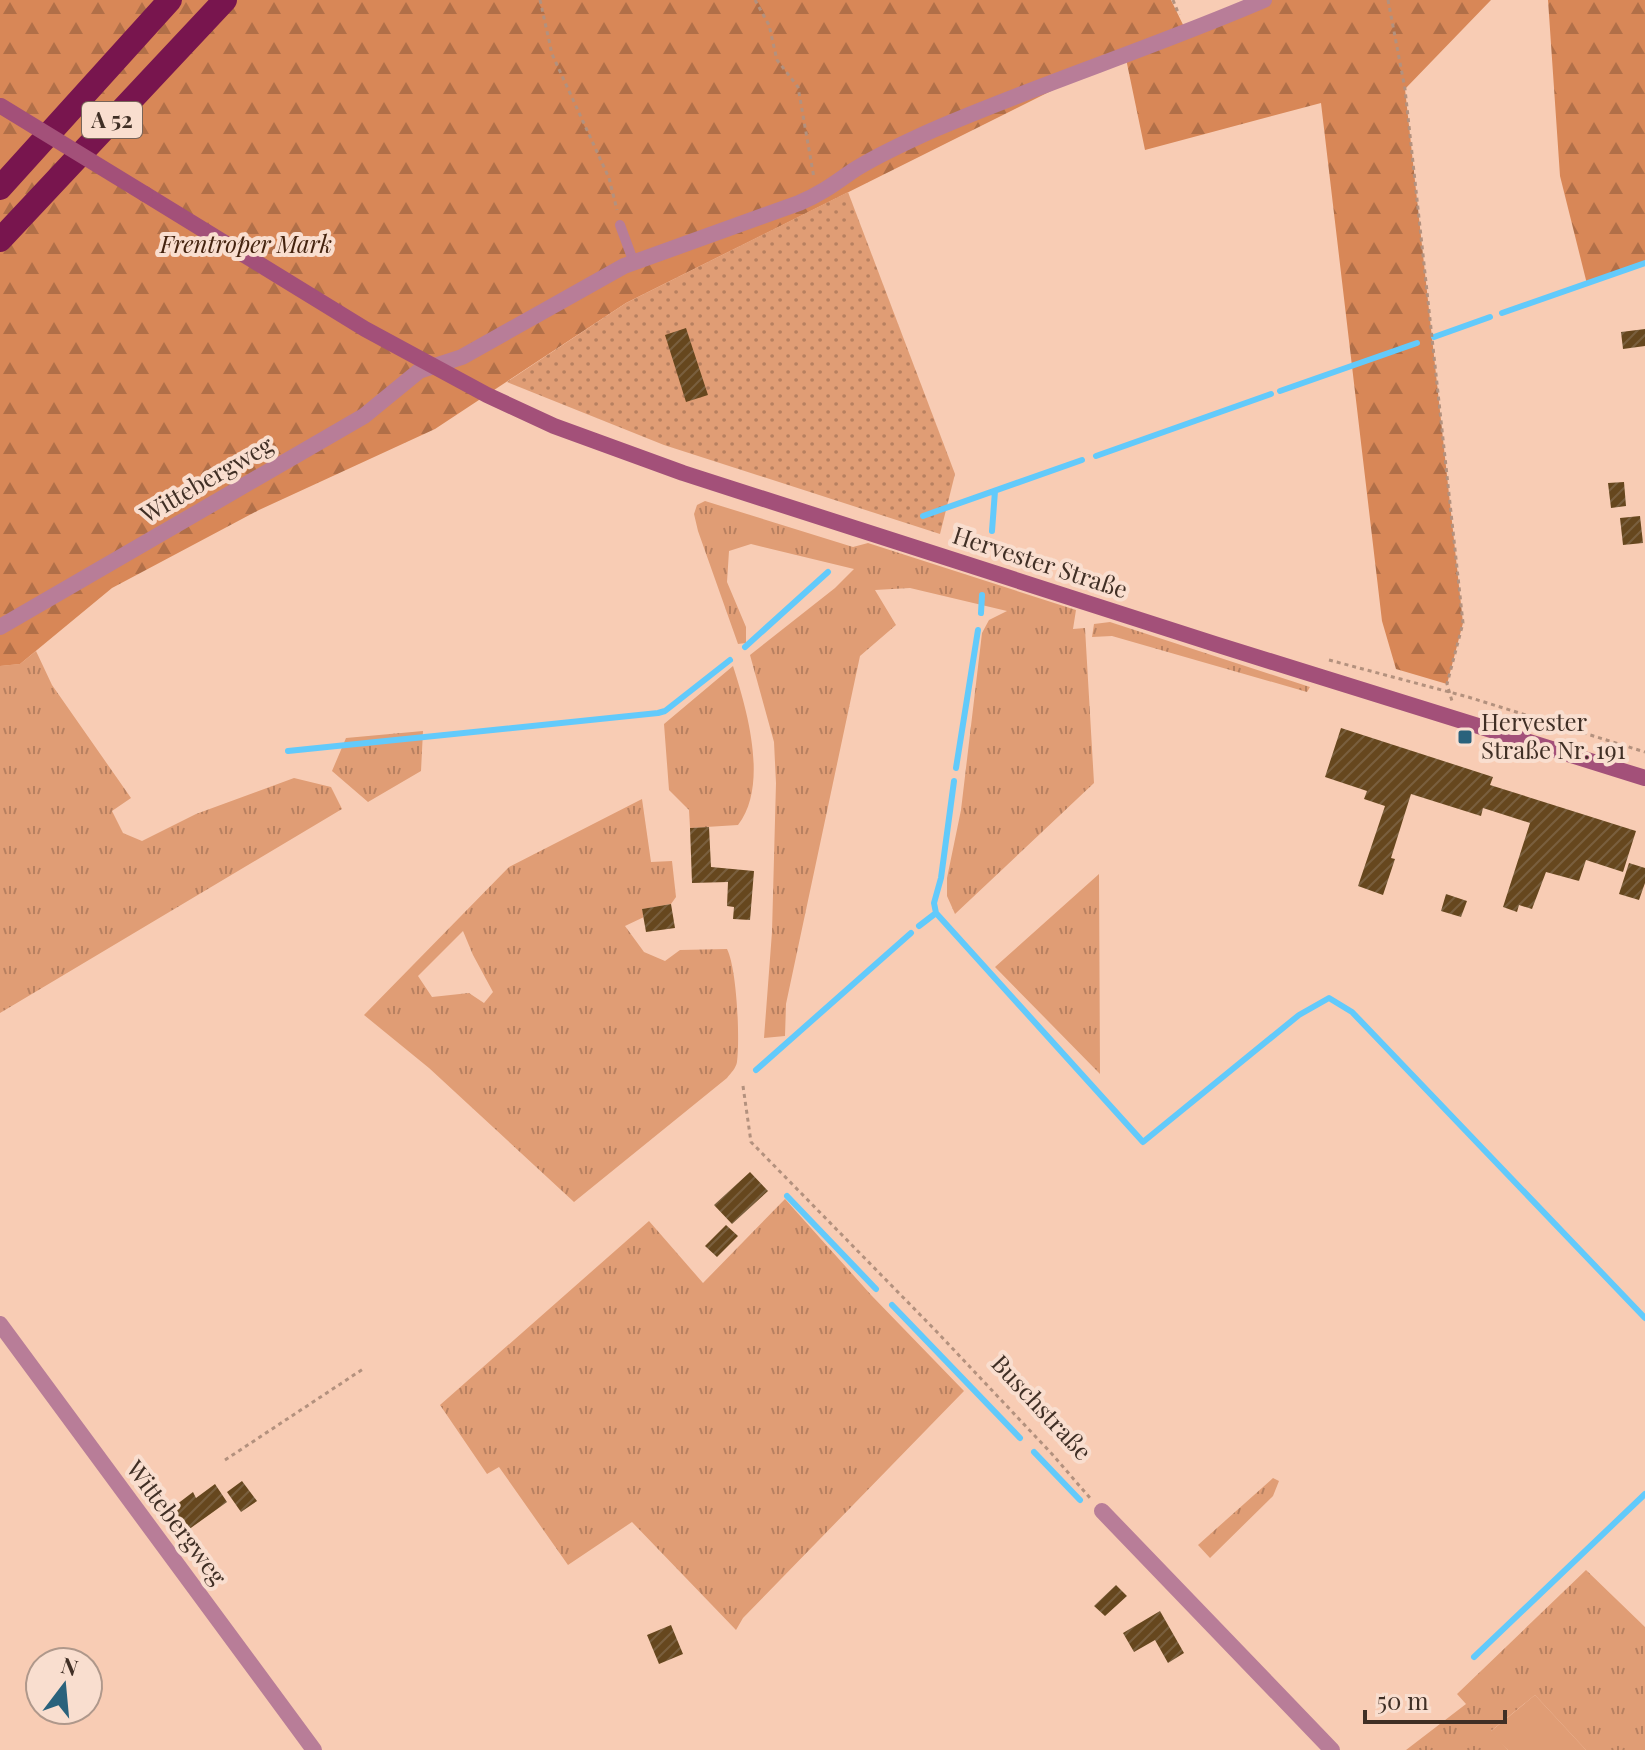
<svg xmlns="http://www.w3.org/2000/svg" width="1645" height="1750" font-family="'Playfair Display',serif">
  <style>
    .grass { fill: url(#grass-tufts); fill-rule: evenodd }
    .forest { fill: url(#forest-firs) }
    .park { fill: url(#park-dots) }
    .garden { fill: #e09d75 }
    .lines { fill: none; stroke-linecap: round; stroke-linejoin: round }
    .stream { stroke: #62cafb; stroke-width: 6 }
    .building { fill: url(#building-hatch) }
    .path { stroke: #b3917e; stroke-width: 3; stroke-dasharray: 4 4; stroke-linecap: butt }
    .lane { stroke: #b87d98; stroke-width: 10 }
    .street { stroke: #b87d98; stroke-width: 16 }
    .secondary { stroke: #a35079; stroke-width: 16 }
    .highway { stroke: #78154e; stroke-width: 24 }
    .secondary-bridge { stroke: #a35079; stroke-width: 16 }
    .poi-dot { fill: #2a627c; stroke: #f9decf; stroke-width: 3 }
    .labels { text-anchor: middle; stroke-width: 8; stroke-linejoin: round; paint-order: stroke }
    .shield { fill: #f9decf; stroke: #786458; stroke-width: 2 }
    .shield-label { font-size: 22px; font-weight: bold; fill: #402f25 }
    .park-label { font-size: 24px; font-style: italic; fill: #43220e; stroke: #f9decf }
    .street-label { font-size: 24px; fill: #402f25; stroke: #f9decf }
    .poi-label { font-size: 24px; fill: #402f25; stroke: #f9decf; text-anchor: start }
  </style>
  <defs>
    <pattern id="grass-tufts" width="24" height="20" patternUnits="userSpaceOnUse" patternTransform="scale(2)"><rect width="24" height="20" fill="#e09d75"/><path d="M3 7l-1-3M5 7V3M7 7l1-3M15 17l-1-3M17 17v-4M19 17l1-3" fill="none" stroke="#b78060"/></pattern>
    <pattern id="forest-firs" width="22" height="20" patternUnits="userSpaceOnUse" patternTransform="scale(2)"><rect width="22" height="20" fill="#d88757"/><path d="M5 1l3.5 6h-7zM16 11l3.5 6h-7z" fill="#b16f48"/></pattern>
    <pattern id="park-dots" width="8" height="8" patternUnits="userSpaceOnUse" patternTransform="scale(2)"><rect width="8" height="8" fill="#e09d75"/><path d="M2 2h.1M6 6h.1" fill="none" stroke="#b78060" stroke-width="1.8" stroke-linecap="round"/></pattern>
    <pattern id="building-hatch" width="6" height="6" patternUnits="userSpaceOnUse" patternTransform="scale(2)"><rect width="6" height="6" fill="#66471e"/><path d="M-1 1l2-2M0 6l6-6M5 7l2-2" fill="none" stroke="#795f3e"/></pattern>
  </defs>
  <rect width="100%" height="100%" fill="#f8ccb4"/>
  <path class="grass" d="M705,501L853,547L868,543L1076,610L1073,629L1085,628L1094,783L955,914L947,896V878L961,810L982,633L989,620L1007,611L910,588L875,590L896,625L860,656L786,1004L785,1036L764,1038L772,932L776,783L774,742L750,655L835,588L854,569L751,544L729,551L727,582L746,627V643L738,644L698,531L694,514L697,505Z
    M1110,622L1310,687L1307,692L1112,636L1092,637L1094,624Z
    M36,651L52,685L131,798L112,811L123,833L142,841L196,814L294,778L331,787L342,809L0,1013V666L20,664Z
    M733,666C747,710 769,785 738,825L690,828L689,810L669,790L664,724Z
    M423,731L421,771L368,802L332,771L346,738Z
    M642,799L651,862L672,861L676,897L671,904L642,909L644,917L625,926L644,952L665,961L680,950L727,949C737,969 740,1038 737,1062C736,1068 731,1073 727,1078L574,1202L429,1068L364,1015L509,867ZM463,931L473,955L493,992L484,1003L469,993L432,997L418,976Z
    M1099,874L1100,1074L995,967Z
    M785,1199L872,1296L964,1391L743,1618L736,1630L632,1522L568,1565L499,1467L487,1474L440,1405L649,1221L703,1283Z
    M1273,1478L1279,1481L1273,1496L1210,1558L1198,1545Z
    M1586,1570L1645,1627V1750H1586L1535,1695L1491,1731L1508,1750H1406L1466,1704L1457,1694Z"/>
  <path class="forest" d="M0,0H1171L1187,33L1265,0H1491L1405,89L1463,623L1447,684L1396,669L1382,621L1321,103L1145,150L1125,54L626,303L435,429L259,510L112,588L20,664L0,666Z
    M1548,0H1645V263L1587,284L1560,176Z"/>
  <path class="park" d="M848,192L955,474L940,534L664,445L507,382L626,303Z"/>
  <path class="garden" d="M1535,1695L1586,1750H1508L1490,1732Z"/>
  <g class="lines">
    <path class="stream" d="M1502,313L1645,263
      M1434,337L1490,317
      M1280,391L1417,343
      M1096,456L1271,394
      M923,516L1082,460
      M992,531L995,491
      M981,613L982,595
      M745,647L828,572
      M288,751L658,713L665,711L730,660
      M956,768L978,630
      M954,781L941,878L934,903L936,913L1143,1142L1299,1015L1329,998L1352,1012L1645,1318
      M919,926L936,913
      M756,1070L911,933
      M787,1196L876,1289
      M892,1305L1020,1438
      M1034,1452L1080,1500
      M1474,1657L1645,1494"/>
  </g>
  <path class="building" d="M686,328L708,395L686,402L665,335Z
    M1645,329V346L1623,349L1621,332Z
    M1624,482L1626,506L1611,508L1608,483Z
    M1640,516L1643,543L1623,545L1620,518Z
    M1341,728L1493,777L1490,785L1636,831L1623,872L1586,860L1579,881L1546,872L1532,909L1519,905L1517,912L1503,907L1530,823L1483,808L1481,816L1411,794L1391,858L1395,859L1383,895L1358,886L1385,806L1364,799L1367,791L1325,777Z
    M709,827L711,867L754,871L750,920L733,919L734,907L727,906L728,882L692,883L690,828Z
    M1629,863L1645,868V883L1639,900L1619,894Z
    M1446,894L1467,901L1461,917L1441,911Z
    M671,904L675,928L646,932L642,909Z
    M750,1172L768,1191L732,1224L714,1205Z
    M726,1225L738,1236L717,1257L705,1246Z
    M242,1481L257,1501L241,1512L227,1492Z
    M215,1484L227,1502L188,1530L172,1508L193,1492L196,1498Z
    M1116,1585L1127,1596L1105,1616L1094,1606Z
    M1160,1611L1184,1653L1168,1663L1155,1640L1134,1652L1123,1633Z
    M671,1625L683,1654L659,1664L647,1635Z"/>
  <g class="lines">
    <path class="path" d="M540,0L552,54L609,178L617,210
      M755,0L769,25L777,60L798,87L814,178
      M1173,0L1179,15
      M1388,0L1405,89L1463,623L1447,684L1452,701
      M1329,660L1468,697L1645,752
      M743,1086L751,1142L937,1332L1052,1454L1090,1498
      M225,1460L363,1369"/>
    <path class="lane" d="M620,225L634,263"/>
    <path class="street" d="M0,627L364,416L419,371L462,357L624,266L799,203C819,195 834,184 851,172C877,155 905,143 933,130C1042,83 1155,47 1264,0
      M0,1324L314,1750
      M1102,1511L1332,1750"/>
    <path class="secondary" d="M145,194L365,329L487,395L554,426L683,473L1215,644L1645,778"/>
    <path class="highway" d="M0,188L170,0
      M0,240L225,0"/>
    <path class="secondary-bridge" d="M1,106L145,194"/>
  </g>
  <rect class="poi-dot" x="1457" y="729" width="16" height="16" rx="4"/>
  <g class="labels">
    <rect class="shield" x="82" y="102" width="60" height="36" rx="6"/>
    <g class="shield-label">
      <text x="112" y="128">A 52</text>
    </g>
    <g class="park-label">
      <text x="246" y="253">Frentroper Mark</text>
    </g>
    <g class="street-label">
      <text transform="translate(207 480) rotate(-30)" y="8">Wittebergweg</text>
      <text transform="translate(1040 563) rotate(18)" y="8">Hervester Straße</text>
      <text transform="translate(1041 1408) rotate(47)" y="8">Buschstraße</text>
      <text transform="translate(176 1523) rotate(53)" y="8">Wittebergweg</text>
    </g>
    <g class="poi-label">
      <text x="1481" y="731">Hervester<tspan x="1481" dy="28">Straße Nr. 191</tspan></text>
    </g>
  </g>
  <g transform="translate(64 1686) rotate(16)"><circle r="38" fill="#f9decf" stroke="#af988b" stroke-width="2"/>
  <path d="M0-6L14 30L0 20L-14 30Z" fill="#2a627c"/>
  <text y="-12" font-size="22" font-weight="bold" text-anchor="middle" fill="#402f25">N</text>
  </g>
  <path d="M1365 1710v12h140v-12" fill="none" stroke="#402f25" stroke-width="4"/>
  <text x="1377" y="1710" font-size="24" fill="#402f25" stroke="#f9decf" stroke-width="6" paint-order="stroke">50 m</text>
</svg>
